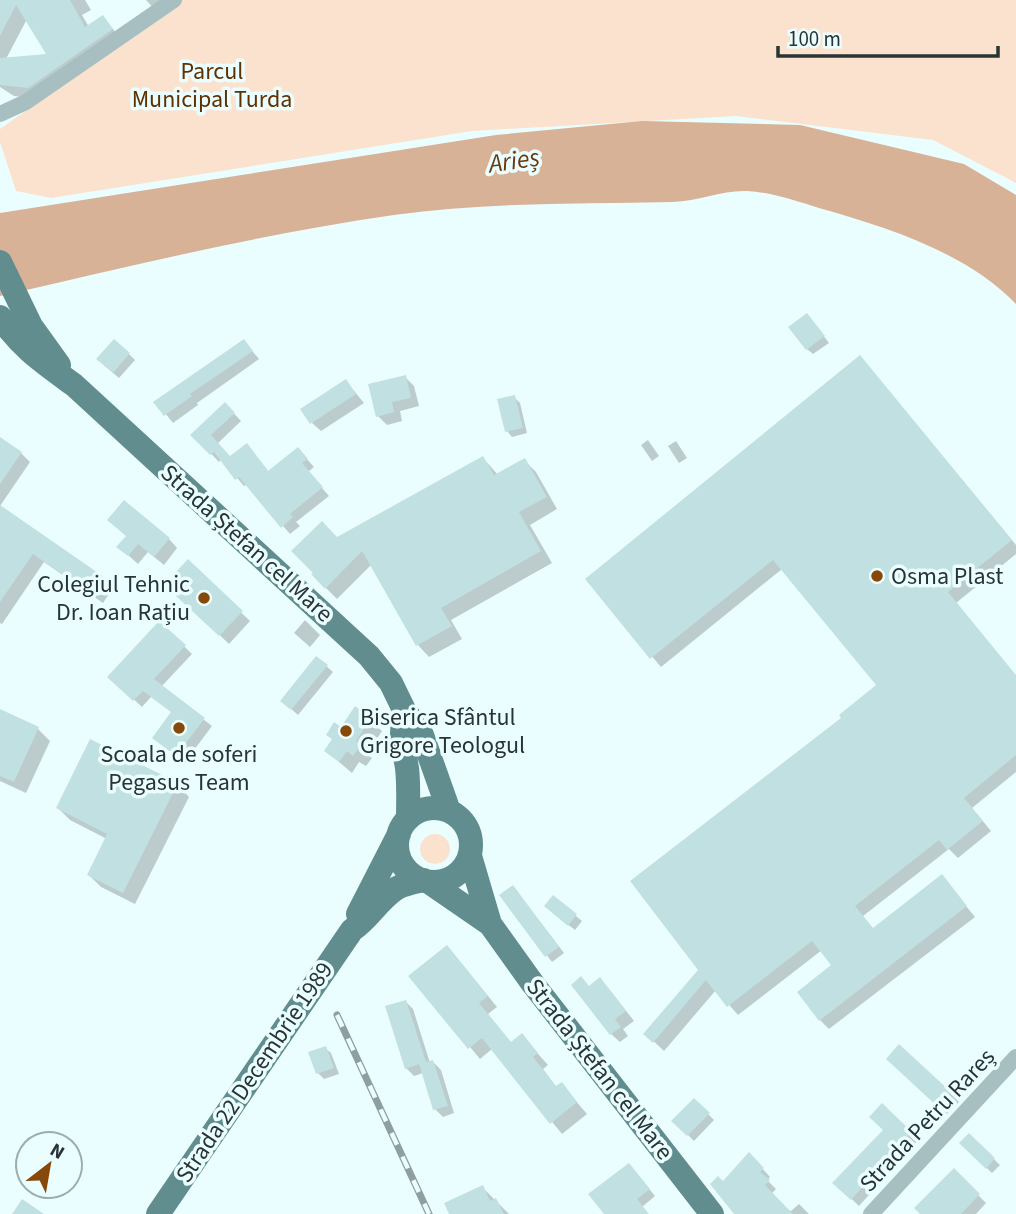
<svg xmlns="http://www.w3.org/2000/svg" width="1016" height="1214" font-family="'Source Sans 3',sans-serif">
  <style>
    .green { fill: #fbe2cf }
    .water { fill: #d7b297 }
    .shadow { fill: #0003; fill-rule: evenodd }
    .building { fill: #c1e0e1 }
    .lines { fill: none; stroke-linecap: round; stroke-linejoin: round }
    .street { stroke: #a7bfc0; stroke-width: 16 }
    .primary { stroke: #618d8f; stroke-width: 24 }
    .rail-casing { stroke: #8f9e9f; stroke-width: 7 }
    .rail { stroke: #ebfeff; stroke-width: 4.5; stroke-dasharray: 13; stroke-linecap: butt }
    .poi-dot { fill: #874909; stroke: #ebfeff; stroke-width: 2.5 }
    .labels { text-anchor: middle; stroke-width: 7; stroke-linejoin: round; paint-order: stroke }
    .park-label { font-size: 24px; fill: #5f3000; stroke: #ebfeff }
    .street-label { font-size: 24px; fill: #283435; stroke: #ebfeff }
    .poi-label { font-size: 24px; fill: #283435; stroke: #ebfeff; text-anchor: start }
    .water-label { font-size: 26px; font-style: italic; fill: #6a3b0e; stroke: #ebfeff }
  </style>
  <rect width="100%" height="100%" fill="#ebfeff"/>
  <path class="green" d="M182,0H1016V183L933,140L736,116L472,131L51,198L16,191L0,142V129Z
    M420 849a15 15 0 1 1 30 0a15 15 0 1 1-30 0Z"/>
  <path class="water" d="M642,121L800,125L964,164L1016,195V304C966,252 886,227 819,208C796,201 770,192 747,191C723,190 698,201 673,202C580,204 487,202 394,215C261,234 131,266 0,296V213L496,135Z"/>
  <path class="shadow" d="M0,0H85L91,10L82,15L89,27L103,17L124,42L40,99L14,96L0,87ZM27,19L49,55L6,59Z
    M146,0H178L158,13Z
    M812,321L829,343L813,354L807,349Z
    M244,341L259,359L197,403L198,405L173,423L156,402Z
    M129,354L135,360L119,378L104,365Z
    M860,357L1016,545V554L956,603L1016,676V772L972,808L991,831L958,858L949,849L863,916L874,930L942,877L975,917L829,1029L820,1020L834,966L822,950L738,1015L716,990L664,1051L646,1034L700,970L843,719L878,686L782,569L661,667L587,579Z
    M405,377L414,386L419,406L400,411L402,421L387,425L378,416Z
    M346,381L364,403L321,431L312,423Z
    M514,397L520,403L527,433L512,437L507,431Z
    M225,404L241,421L217,444L230,458L247,445L269,472L305,457L314,467L308,472L329,496L296,522L300,526L290,534L247,484L244,486L221,459L219,462L193,435Z
    M648,440L659,456L652,461L641,445Z
    M676,441L687,458L679,463L668,446Z
    M0,444L21,453L30,462L0,506Z
    M483,458L498,475L524,460L536,472L557,509L530,525L552,563L451,620L462,639L429,657L418,645L372,564L337,599L326,588L337,539Z
    M5,511L103,578L113,588L103,603L44,562L2,624L0,623V518Z
    M127,536L169,539L177,548L164,565L148,552L138,564L128,555Z
    M188,562L250,621L229,644L167,584Z
    M305,620L320,635L310,647L294,633Z
    M160,623L192,654L161,687L212,726L185,762L162,745L173,713L151,697L142,707L110,677Z
    M317,658L333,672L298,715L288,706Z
    M355,709L382,731L367,754L372,758L366,766L359,762L352,773L326,751Z
    M0,711L38,729L50,741L26,793L0,781Z
    M177,784L189,797L135,904L101,887L89,875L107,839L70,820L58,808Z
    M518,893L564,953L552,962L502,896Z
    M553,897L582,921L575,930L552,912Z
    M457,958L497,1007L488,1014L512,1044L522,1036L548,1065L543,1069L557,1088L562,1085L587,1114L562,1134L492,1049L480,1059L411,976Z
    M590,987L609,989L634,1021L623,1029L628,1036L620,1042L611,1034Z
    M405,1001L413,1009L430,1063L433,1062L441,1070L454,1113L443,1117L435,1109L423,1073L414,1076L406,1068Z
    M325,1048L331,1053L339,1074L324,1079L318,1073L310,1053Z
    M897,1068L950,1093L959,1102L947,1114Z
    M694,1100L714,1120L694,1141L674,1121Z
    M882,1106L918,1140L859,1206L835,1183L886,1130Z
    M969,1135L1000,1165L992,1173L961,1143Z
    M749,1154L770,1177L767,1180L776,1189L771,1194L787,1210L791,1211L799,1204L809,1214H736L723,1184Z
    M954,1171L986,1203L976,1214H922Z
    M635,1172L655,1196L642,1207L648,1214H606Z
    M482,1187L509,1214H451Z"/>
  <path class="building" d="M0,0H70L85,27L103,15L113,29L28,88L0,85V58L46,54L16,5L0,36Z
    M807,313L825,336L806,350L788,327Z
    M114,339L130,353L113,373L96,359Z
    M244,339L253,351L190,394L192,396L164,416L153,402Z
    M860,355L1012,540L948,592L1016,675V755L964,798L983,821L947,850L939,840L855,906L873,928L942,874L967,906L819,1021L797,992L831,965L812,941L727,1007L706,980L653,1043L643,1034L698,970L630,881L841,718L839,715L876,685L773,560L650,659L585,579Z
    M406,375L411,398L392,402L394,412L376,417L368,384Z
    M346,379L356,394L310,424L300,409Z
    M515,395L523,428L505,432L497,399Z
    M225,402L235,413L211,435L230,456L247,443L268,471L298,447L308,459L302,463L323,487L290,514L293,517L281,528L239,477L235,480L214,452L210,455L190,435Z
    M0,437L22,452L0,484Z
    M483,456L494,475L525,458L547,497L519,512L541,551L441,608L452,626L416,646L362,551L325,589L311,574L313,573L291,551L322,521L337,537Z
    M124,500L170,538L154,557L138,544L128,556L116,547L126,536L107,520Z
    M0,505L104,577L92,595L33,554L0,602Z
    M188,559L243,611L219,636L164,585Z
    M159,621L186,645L154,679L205,718L176,756L152,738L171,712L143,691L133,701L107,677Z
    M316,656L328,665L291,710L280,701Z
    M355,706L371,718L356,741L361,745L353,756L347,751L339,762L324,751L332,739L326,735L334,722L341,727Z
    M0,709L39,727L14,782L0,776Z
    M90,739L178,783L123,893L87,875L107,834L56,808Z
    M513,885L559,947L545,957L499,895Z
    M553,895L577,914L568,926L544,906Z
    M447,945L488,996L479,1003L511,1042L522,1033L538,1053L533,1057L556,1086L562,1082L577,1102L550,1124L482,1038L468,1049L408,976Z
    M581,976L589,986L600,977L626,1011L615,1019L621,1027L610,1035L571,985Z
    M406,1000L426,1062L433,1060L448,1106L433,1110L419,1064L405,1069L385,1006Z
    M899,1044L951,1092L938,1107L886,1059Z
    M326,1046L334,1068L316,1074L308,1052Z
    M694,1098L710,1113L687,1136L671,1121Z
    M882,1103L912,1132L851,1200L832,1183L883,1130L869,1117Z
    M969,1133L995,1158L986,1169L959,1143Z
    M749,1152L764,1168L760,1172L770,1180L765,1185L793,1214H734L710,1184L718,1176L723,1181Z
    M629,1163L650,1189L637,1199L649,1214H604L588,1194Z
    M954,1168L980,1194L961,1214H920L914,1208Z
    M483,1185L490,1201L496,1198L504,1214H449L444,1203Z
    M22,1199L44,1214H12Z"/>
  <g class="lines">
    <path class="street" d="M0,114L26,102L174,0
      M871,1214L1016,1057"/>
    <path class="primary" d="M0,262L31,326L59,365
      M0,317C21,348 44,363 74,385L369,656L391,683L406,714L416,723L422,735L449,811
      M406,714C398,734 404,748 407,768C409,785 408,802 408,819
      M397 845a37 37 0 1 1 74 0a37 37 0 1 1-74 0Z
      M470,856L490,924L533,984L712,1214
      M429,882L490,924
      M358,914L399,834
      M158,1214L352,930C369,919 379,899 397,888C404,884 415,882 424,880"/>
    <defs>
      <path id="rail" d="M337,1015L429,1214"/>
    </defs>
    <use href="#rail" class="rail-casing"/>
    <use href="#rail" class="rail"/>
  </g>
  <g class="poi-dot">
    <circle cx="877" cy="576" r="7"/>
    <circle cx="204" cy="598" r="7"/>
    <circle cx="179" cy="728" r="7"/>
    <circle cx="346" cy="731" r="7"/>
  </g>
  <g class="labels">
    <g class="park-label">
      <text x="212" y="79">Parcul<tspan x="212" dy="28">Municipal Turda</tspan></text>
    </g>
    <g class="street-label">
      <text transform="translate(247 543) rotate(42)" y="8">Strada Ștefan cel Mare</text>
      <text transform="translate(600 1069) rotate(52)" y="8">Strada Ștefan cel Mare</text>
      <text transform="translate(254 1072) rotate(-56)" y="8">Strada 22 Decembrie 1989</text>
      <text transform="translate(927 1120) rotate(-47)" y="8">Strada Petru Rareș</text>
    </g>
    <g class="poi-label">
      <text x="891" y="584">Osma Plast</text>
      <text x="190" y="592" text-anchor="end">Colegiul Tehnic<tspan x="190" dy="28">Dr. Ioan Rațiu</tspan></text>
      <text x="360" y="725">Biserica Sfântul<tspan x="360" dy="28">Grigore Teologul</tspan></text>
      <text x="179" y="762" text-anchor="middle">Scoala de soferi<tspan x="179" dy="28">Pegasus Team</tspan></text>
    </g>
    <g class="water-label">
      <text transform="translate(514 160) rotate(-8)" y="9">Arieș</text>
    </g>
  </g>
  <g transform="translate(49 1165) rotate(31)"><circle r="33" fill="#ebfeff" stroke="#9dadae" stroke-width="2"/>
  <path d="M0-5L12 26L0 18L-12 26Z" fill="#874909"/>
  <text y="-10" font-size="19" font-weight="bold" text-anchor="middle" fill="#283435">N</text>
  </g>
  <path d="M778 46v10h220v-10" fill="none" stroke="#283435" stroke-width="3.5"/>
  <text x="788" y="46" font-size="21" fill="#283435" stroke="#ebfeff" stroke-width="5" paint-order="stroke">100 m</text>
</svg>
